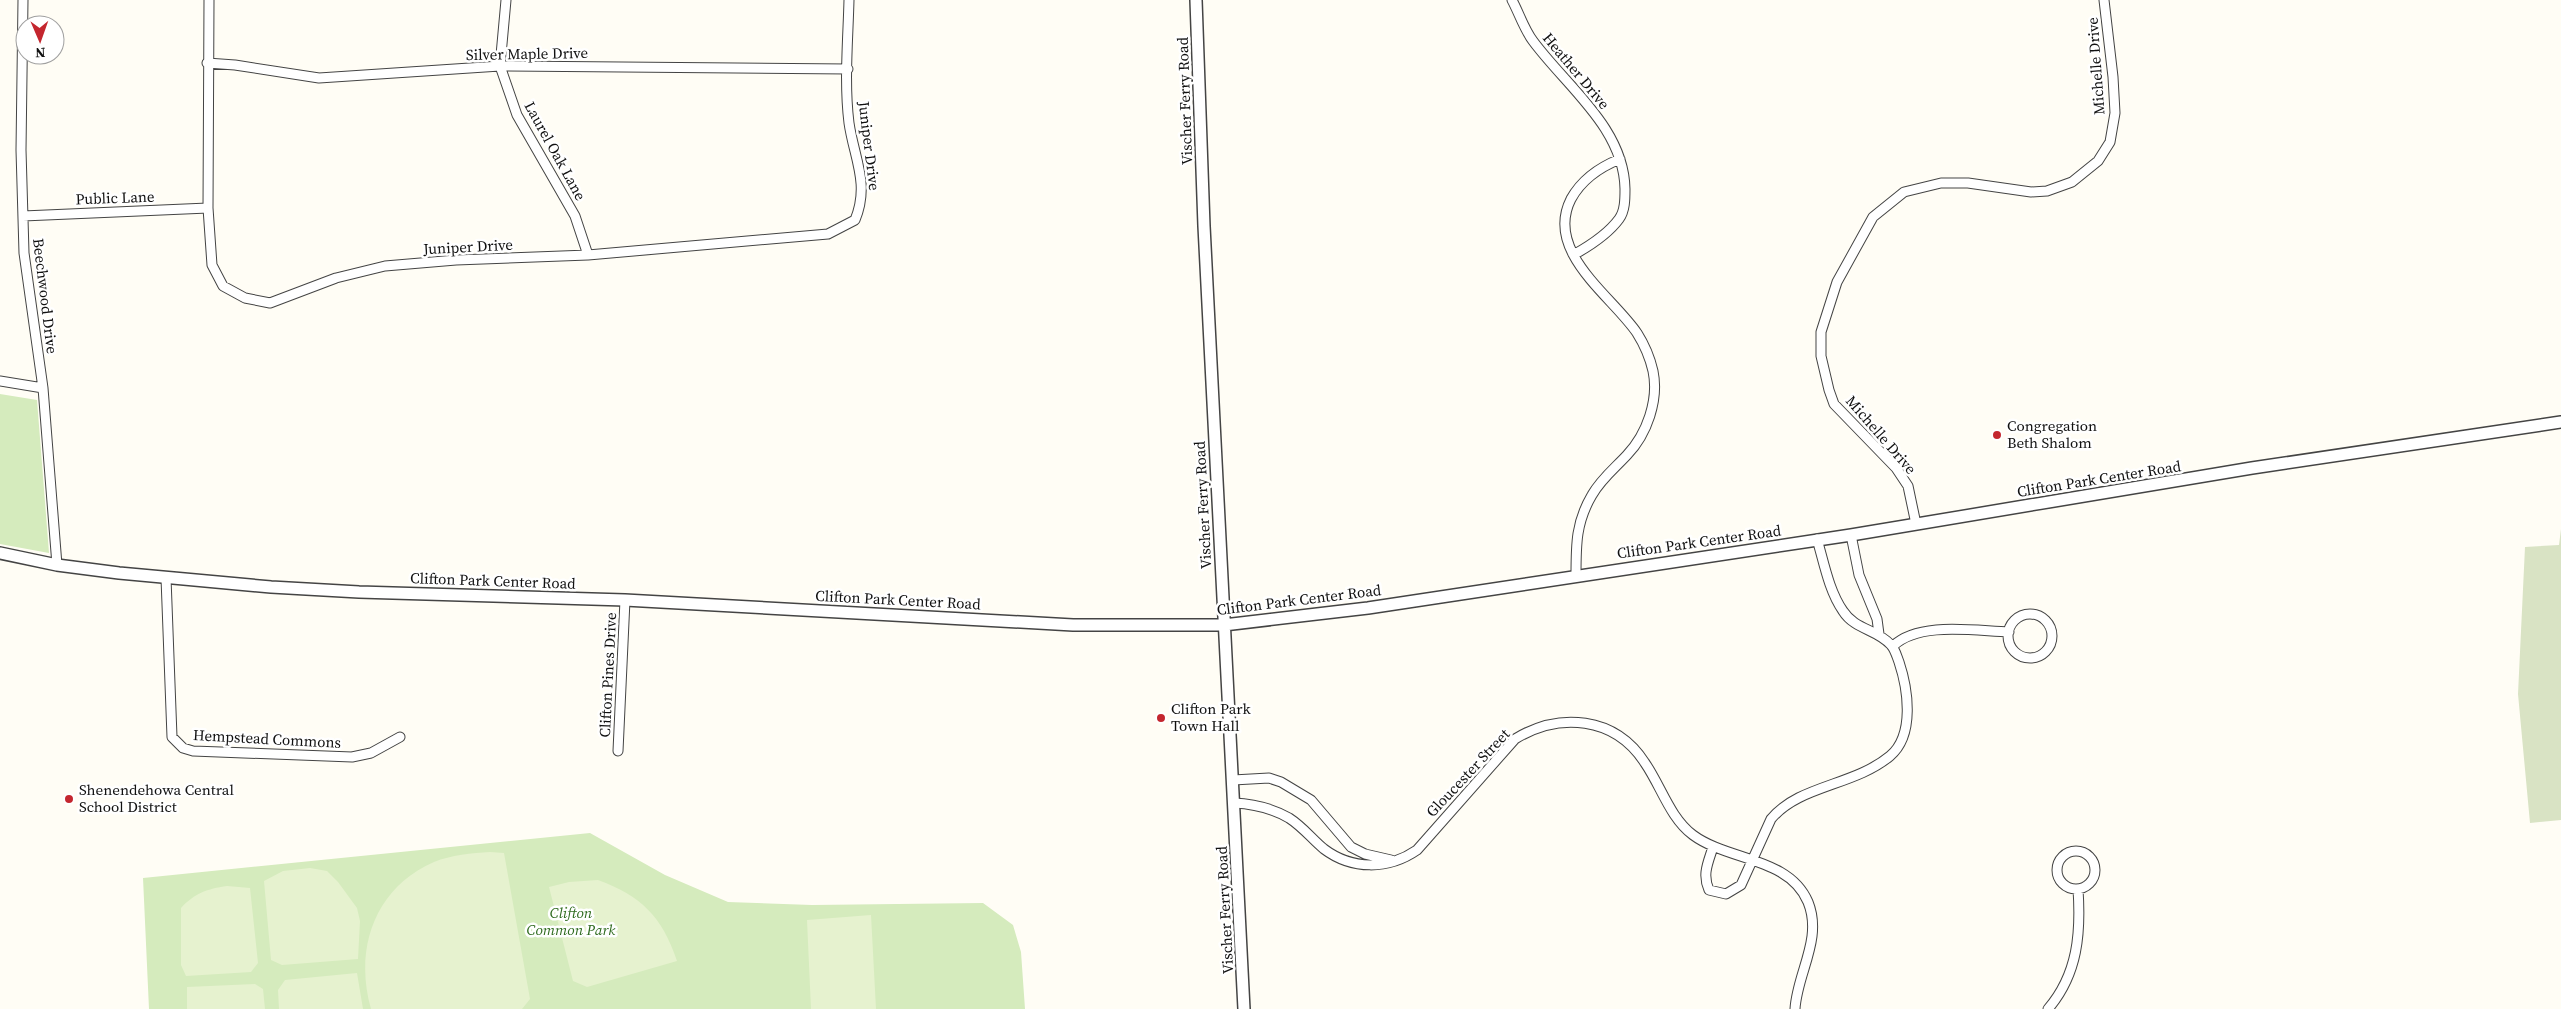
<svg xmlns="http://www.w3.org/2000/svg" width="2561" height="1009" font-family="'Source Serif 4',serif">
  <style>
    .green { fill: #d5ebbd }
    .cemetery { fill: #d9e3c4 }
    .pitch { fill: #e6f2cf }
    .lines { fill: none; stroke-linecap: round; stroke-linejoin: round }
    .minor-casing { stroke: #444; stroke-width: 11 }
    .tertiary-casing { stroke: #444; stroke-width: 14 }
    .minor { stroke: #fff; stroke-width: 9 }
    .tertiary { stroke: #fff; stroke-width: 11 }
    .poi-dot { fill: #c4262e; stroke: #fff; stroke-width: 2 }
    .labels { text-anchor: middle; stroke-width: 5; stroke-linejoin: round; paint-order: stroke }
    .street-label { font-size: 15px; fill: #111; stroke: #fff }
    .poi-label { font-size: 15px; fill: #111; stroke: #fff; text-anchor: start }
    .park-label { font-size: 15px; font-style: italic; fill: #2f6b1f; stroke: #fff }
  </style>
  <rect width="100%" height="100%" fill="#fffdf5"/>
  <path class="green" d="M0,394L37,400L49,553L0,544Z
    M590,833L665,875L728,902L812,905L983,903L1013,925L1021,952L1025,1009H149L143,878Z"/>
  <path class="cemetery" d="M2561,529V820L2530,823L2518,694L2525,547L2559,545Z"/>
  <path class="pitch" d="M490,852L504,853L530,999L522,1009H371C354,950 374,888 434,862C451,855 472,853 490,852Z
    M310,868L327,871L338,882L357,908L360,921L358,959L282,965L271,960L264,881L283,871Z
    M598,880C641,896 662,916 677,961L587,987L573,981L549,887L569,882Z
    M227,886L250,888L258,963L251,972L186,976L181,965V908C195,893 207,889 227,886Z
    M871,915L876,1009H811L807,920Z
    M357,973L363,1009H279L278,990L285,980Z
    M255,984L263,989L265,1009H187V987Z"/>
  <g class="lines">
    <defs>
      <path id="minor" d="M23,0L21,150L24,253L43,388L57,565
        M209,0L208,208L212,265L223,286L245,298L270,303L336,278L385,266L456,260L588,255L828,234L855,220C870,184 854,158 849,123C844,83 848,40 849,0
        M506,0L500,66L517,115L575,216L588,255
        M1512,0C1519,13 1524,29 1533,41C1567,87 1624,128 1625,189C1625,199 1625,211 1619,219C1608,234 1591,245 1575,254
        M207,63L235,65L319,78L500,66L848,69
        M23,216L208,208
        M0,381L43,388
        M1916,524L1908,486L1896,468L1834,404L1829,390L1821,356V332L1837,282L1873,217L1904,192L1941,183H1968L2031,192L2047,191L2072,182L2098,161L2110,142L2115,113L2113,77L2104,0
        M1851,535L1859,575L1877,619L1879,634
        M1576,575C1576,544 1576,522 1592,495C1601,479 1615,468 1627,455C1647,434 1659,400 1653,371C1650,358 1644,344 1637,333C1612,296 1544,252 1571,199C1582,179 1600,167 1620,159
        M166,578L172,737L183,748L193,751L352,757L371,753L400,737
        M2008 636a22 22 0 1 1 44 0a22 22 0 1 1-44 0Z
        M1893,646C1919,621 1975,631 2009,632
        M618,751L625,600
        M1233,780L1269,778L1281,782L1311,800L1351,847L1365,854L1391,860
        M1234,803C1254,804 1272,808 1289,818C1303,827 1312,839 1324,849C1352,870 1388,870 1417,850L1515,739C1559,712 1615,716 1645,763C1661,786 1670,818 1693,835C1728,861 1789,857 1808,902C1823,939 1797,973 1795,1009
        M1713,847C1708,863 1702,874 1709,890L1726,894L1741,885L1771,819C1799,785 1854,786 1890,756C1915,735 1908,689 1899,662C1897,657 1895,649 1891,645C1877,629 1855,630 1843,611C1829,591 1824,563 1817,539
        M2057 870a19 19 0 1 1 38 0a19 19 0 1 1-38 0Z
        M2048,1009C2078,974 2081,933 2078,889"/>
      <path id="tertiary" d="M1196,0L1204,226L1244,1009
        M0,553L57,565L119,573L271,587L359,592L625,600L1073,625H1224L1368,608L1851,535L2252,468L2561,422"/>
    </defs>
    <use href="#minor" class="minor-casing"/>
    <use href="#tertiary" class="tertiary-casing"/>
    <use href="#minor" class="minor"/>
    <use href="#tertiary" class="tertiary"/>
  </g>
  <g class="poi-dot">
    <circle cx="1997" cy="435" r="5"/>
    <circle cx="1161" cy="718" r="5"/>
    <circle cx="69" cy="799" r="5"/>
  </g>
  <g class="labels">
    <g class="street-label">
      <text transform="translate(527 54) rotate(-1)" y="5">Silver Maple Drive</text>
      <text transform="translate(2096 66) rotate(-94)" y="5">Michelle Drive</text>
      <text transform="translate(1576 71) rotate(50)" y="5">Heather Drive</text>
      <text transform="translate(1185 101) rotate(-92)" y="5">Vischer Ferry Road</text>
      <text transform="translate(869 146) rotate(83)" y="5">Juniper Drive</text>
      <text transform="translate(555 151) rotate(61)" y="5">Laurel Oak Lane</text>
      <text transform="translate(115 198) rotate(-2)" y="5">Public Lane</text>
      <text transform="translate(468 247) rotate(-3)" y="5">Juniper Drive</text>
      <text transform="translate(45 296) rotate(83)" y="5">Beechwood Drive</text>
      <text transform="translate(1881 435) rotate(49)" y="5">Michelle Drive</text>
      <text transform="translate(2099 479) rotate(-9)" y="5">Clifton Park Center Road</text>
      <text transform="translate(1203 505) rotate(-93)" y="5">Vischer Ferry Road</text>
      <text transform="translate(1699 542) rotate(-8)" y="5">Clifton Park Center Road</text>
      <text transform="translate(493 581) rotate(2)" y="5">Clifton Park Center Road</text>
      <text transform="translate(898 600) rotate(3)" y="5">Clifton Park Center Road</text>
      <text transform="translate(1299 600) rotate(-7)" y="5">Clifton Park Center Road</text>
      <text transform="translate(608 675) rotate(-87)" y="5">Clifton Pines Drive</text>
      <text transform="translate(267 739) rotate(3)" y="5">Hempstead Commons</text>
      <text transform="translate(1468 773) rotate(-47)" y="5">Gloucester Street</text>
      <text transform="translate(1225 910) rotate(-93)" y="5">Vischer Ferry Road</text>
    </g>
    <g class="poi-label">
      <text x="2007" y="431">Congregation<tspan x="2007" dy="17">Beth Shalom</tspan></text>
      <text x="1171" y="714">Clifton Park<tspan x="1171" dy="17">Town Hall</tspan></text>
      <text x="79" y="795">Shenendehowa Central<tspan x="79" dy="17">School District</tspan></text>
    </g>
    <g class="park-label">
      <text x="571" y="918">Clifton<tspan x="571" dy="17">Common Park</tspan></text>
    </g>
  </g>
  <g transform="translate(40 40) rotate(178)"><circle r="24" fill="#ffffff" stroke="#a0a0a0"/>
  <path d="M0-4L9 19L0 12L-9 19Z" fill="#c4262e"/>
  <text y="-8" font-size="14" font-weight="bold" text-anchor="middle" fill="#111111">N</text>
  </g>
</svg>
